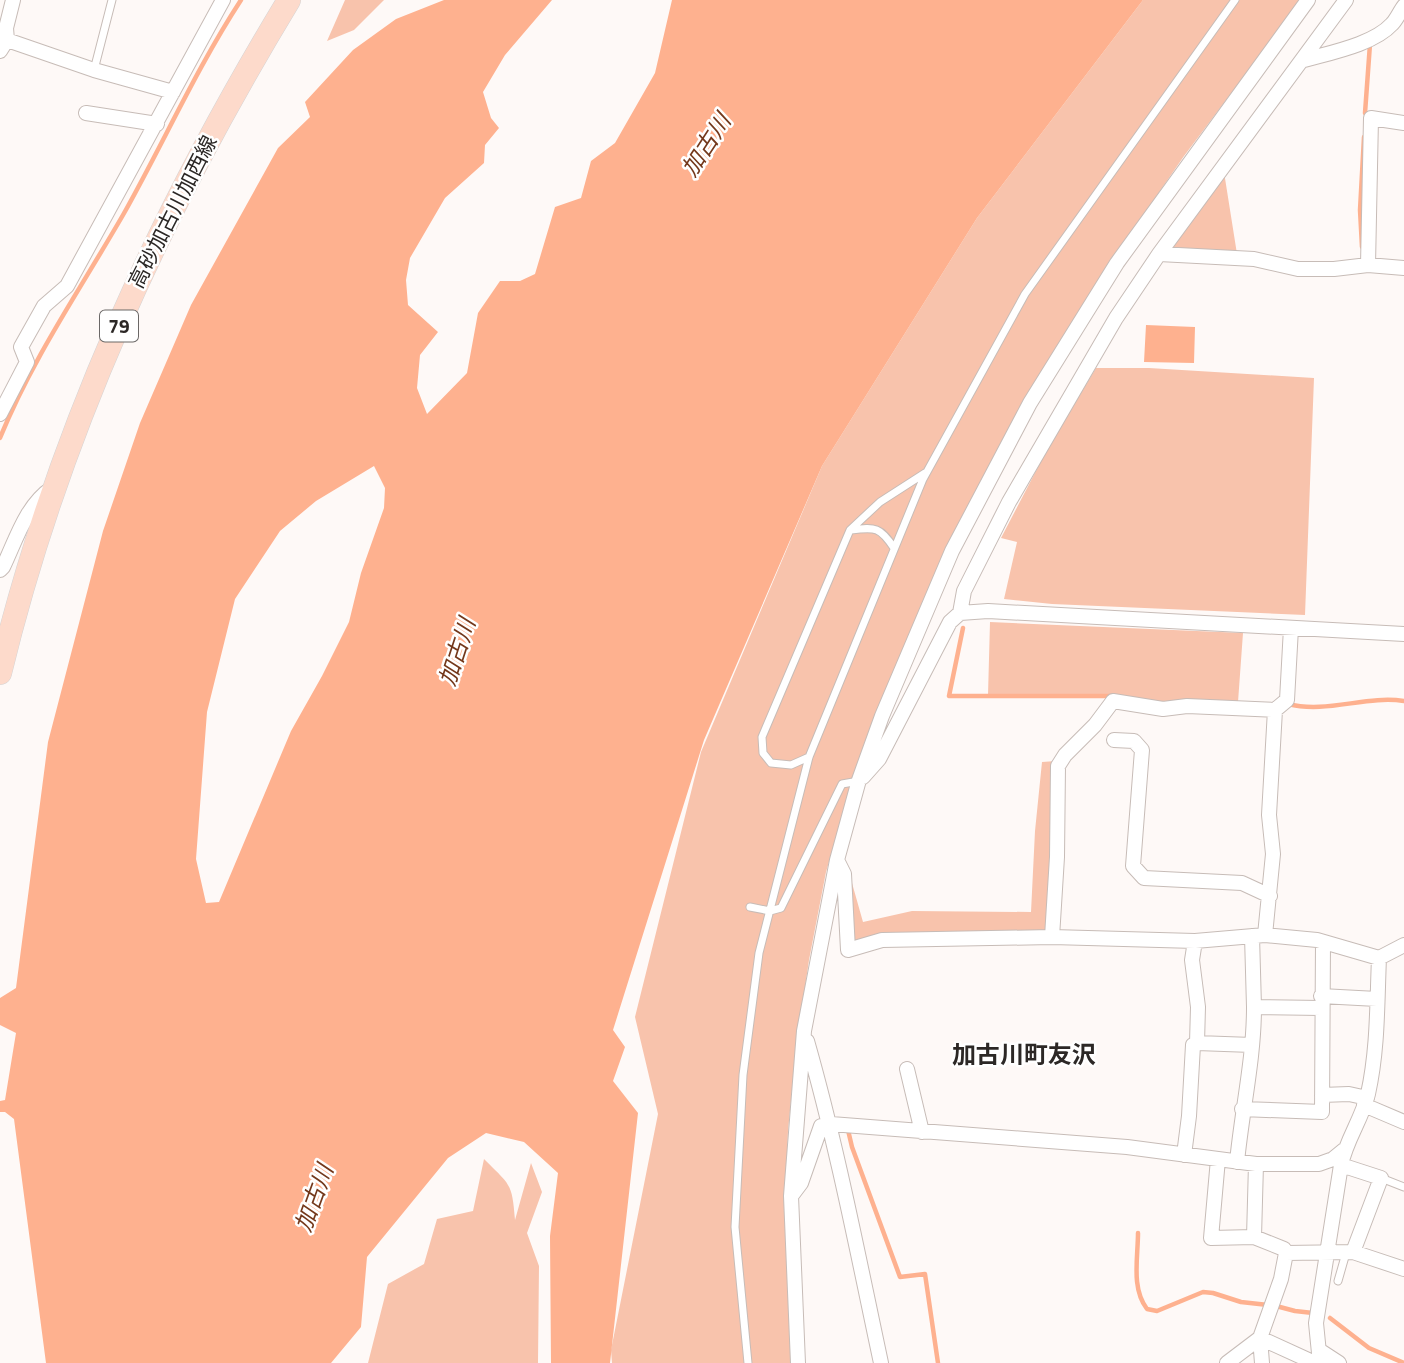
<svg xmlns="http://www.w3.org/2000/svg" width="1404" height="1363" font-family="'Titillium Web','Noto Sans JP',sans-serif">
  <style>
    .green { fill: #f8c3ac }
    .water { fill: #feb18f; fill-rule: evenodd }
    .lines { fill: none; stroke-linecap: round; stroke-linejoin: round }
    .stream { stroke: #feb18f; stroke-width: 4.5 }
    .service-casing { stroke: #c7bcb7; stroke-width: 9 }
    .minor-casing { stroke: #c7bcb7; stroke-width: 16 }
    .primary-casing { stroke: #d5d4d4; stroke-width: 24 }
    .service { stroke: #fff; stroke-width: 7 }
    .minor { stroke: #fff; stroke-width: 14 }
    .primary { stroke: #fddacb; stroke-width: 23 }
    .labels { text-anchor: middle; stroke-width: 5; stroke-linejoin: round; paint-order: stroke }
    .shield { fill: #fff; stroke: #6b6867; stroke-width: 2 }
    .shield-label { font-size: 19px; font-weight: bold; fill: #2c2826 }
    .street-label { font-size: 21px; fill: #2c2826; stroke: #fff }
    .water-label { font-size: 23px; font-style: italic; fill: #74381b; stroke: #fff }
    .quarter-label { font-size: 24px; font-weight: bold; fill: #2c2826; stroke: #fff }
  </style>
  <rect width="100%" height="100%" fill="#fef9f7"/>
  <path class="green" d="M345,0H384L354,30L327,41Z
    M1143,0H1301L1184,156L1100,278L1025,398L949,544L844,811L826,872L809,960L796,1049L788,1131L785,1205L793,1363H612L611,1350L658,1114L635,1017L701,752L822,466L977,218Z
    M1224,172L1237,254L1168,249Z
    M1096,368H1149L1314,378L1305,615L1052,604L1004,599L1017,542L1001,538L1049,446Z
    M990,622L1243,633L1238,702L1167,703L1120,695H988Z
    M1056,761L1050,931L851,943L850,876L863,922L912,911L1031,912L1035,831L1042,762Z
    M484,1159C511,1186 512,1183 515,1220L531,1163L542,1192L527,1233L539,1266L538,1363H368L388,1284L424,1264L437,1219L473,1211Z"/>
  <path class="water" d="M444,0H552L505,55L483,92L491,118L499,128L485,145L484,163L445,198L410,258L406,280L408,305L438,332L420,355L417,388L427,414L467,373L478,313L500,281H520L535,274L555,207L581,198L591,161L615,143L655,73L672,0H1143L977,218L822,466L704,740L613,1030L625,1047L613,1081L638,1113L610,1363H551L550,1236L558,1173L524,1142L486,1133L448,1158L367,1257L361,1327L331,1363H46L14,1119L5,1112H0V1101L5,1100L16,1033L0,1025V998L16,988L48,742L103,531L140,423L191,305L278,148L310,117L305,102L353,50L396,19ZM374,466L385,488L384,508L361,573L349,622L322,676L291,731L219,902L206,903L196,859L207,712L235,599L280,531L316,501Z
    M1146,325L1195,327L1194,363L1144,362Z"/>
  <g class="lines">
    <path class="stream" d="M1365,113L1370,44
      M1362,247L1360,210L1364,137
      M0,438C32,359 81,288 123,215C163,144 196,69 241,0
      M963,628L949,696H1113
      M1288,704C1327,714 1366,695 1404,701
      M848,1130L852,1147L900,1277L925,1274L938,1363
      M1138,1233C1138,1258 1131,1288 1147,1309L1157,1311L1203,1292L1213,1293L1241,1302L1268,1305
      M1276,1306L1295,1311L1313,1313
      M1330,1318L1369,1348L1404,1363"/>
    <defs>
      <path id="service" d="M94,70L112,0
        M851,530C876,527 880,527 894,548
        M809,757L791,765L771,763L763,753L762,737L850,530L880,502L925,473
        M750,907L770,911L781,908L842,784L859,781
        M1381,1178L1404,1187
        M1338,1281L1346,1253
        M748,1363L735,1227L743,1075L759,953L809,757L923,479L1025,294L1235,0"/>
      <path id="minor" d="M1,38L7,40L6,28L13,0
        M0,51L7,40L94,70L173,92
        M1301,61C1328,53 1373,45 1392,24C1397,19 1400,11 1404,6
        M86,113L157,124
        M1159,254L1254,259L1298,269H1334L1368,265L1404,268
        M1368,265L1371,118L1404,123
        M0,414L27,362L21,347L44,306L67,286L223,0
        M0,570L3,567C16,540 26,505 52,488
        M960,613L964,591L1009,502L1116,318L1159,254L1346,0
        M1114,740L1134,741L1142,750L1133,866L1144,878L1242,883L1270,896
        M863,777L879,759L950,622L960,613L988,611L1404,634
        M838,862L844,874L848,950L882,940L1052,937L1195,941L1265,935L1317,940L1379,958
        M1265,935L1273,854L1269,815L1275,710
        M1252,936L1254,1007
        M1052,937L1057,857L1058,766L1065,755L1095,725L1113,701L1163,709L1187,706L1275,710L1287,700L1291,628
        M1321,996L1377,999
        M807,1041C837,1146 858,1255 881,1363
        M1197,1043L1252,1045
        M907,1069L922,1132
        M1322,1095L1349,1094L1367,1098
        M1364,1105L1404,1122
        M1242,1109L1322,1112L1323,942
        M1184,1155L1189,1116L1193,1045L1197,1043L1198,1007L1192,960L1195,941
        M1218,1159L1211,1238L1254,1237L1284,1249L1286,1253
        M1237,1162C1242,1110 1254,1059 1254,1007L1321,1008
        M1341,1165L1381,1178L1353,1252
        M792,1195L801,1183L821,1126L831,1124L1127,1147L1256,1164H1319L1333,1159L1344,1150
        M1254,1237L1256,1164
        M1319,1350L1339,1363
        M798,1363L791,1196L804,1031L837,860L859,780L882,716L952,551L1030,403L1117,263L1308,0
        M1227,1363L1260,1338L1315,1363
        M1262,1363L1260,1338L1281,1279L1286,1253L1353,1252L1404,1269
        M1320,1363L1316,1323L1341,1165C1346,1140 1362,1119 1368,1094C1378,1049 1377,1003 1379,958L1404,945"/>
      <path id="primary" d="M0,673C58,433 161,211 289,0"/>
    </defs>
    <use href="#service" class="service-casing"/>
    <use href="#minor" class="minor-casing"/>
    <use href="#primary" class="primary-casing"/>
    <use href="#service" class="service"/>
    <use href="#minor" class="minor"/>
    <use href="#primary" class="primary"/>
  </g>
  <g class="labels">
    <rect class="shield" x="100" y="310.5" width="38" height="31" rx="5"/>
    <g class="shield-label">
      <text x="119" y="333">79</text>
    </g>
    <g class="street-label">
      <text transform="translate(173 212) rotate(-63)" y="7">高砂加古川加西線</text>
    </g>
    <g class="water-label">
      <text transform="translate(706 145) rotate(-57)" y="8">加古川</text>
      <text transform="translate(457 652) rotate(-72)" y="8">加古川</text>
      <text transform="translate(314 1198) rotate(-70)" y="8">加古川</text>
    </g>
    <g class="quarter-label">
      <text x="1024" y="1063">加古川町友沢</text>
    </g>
  </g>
</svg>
